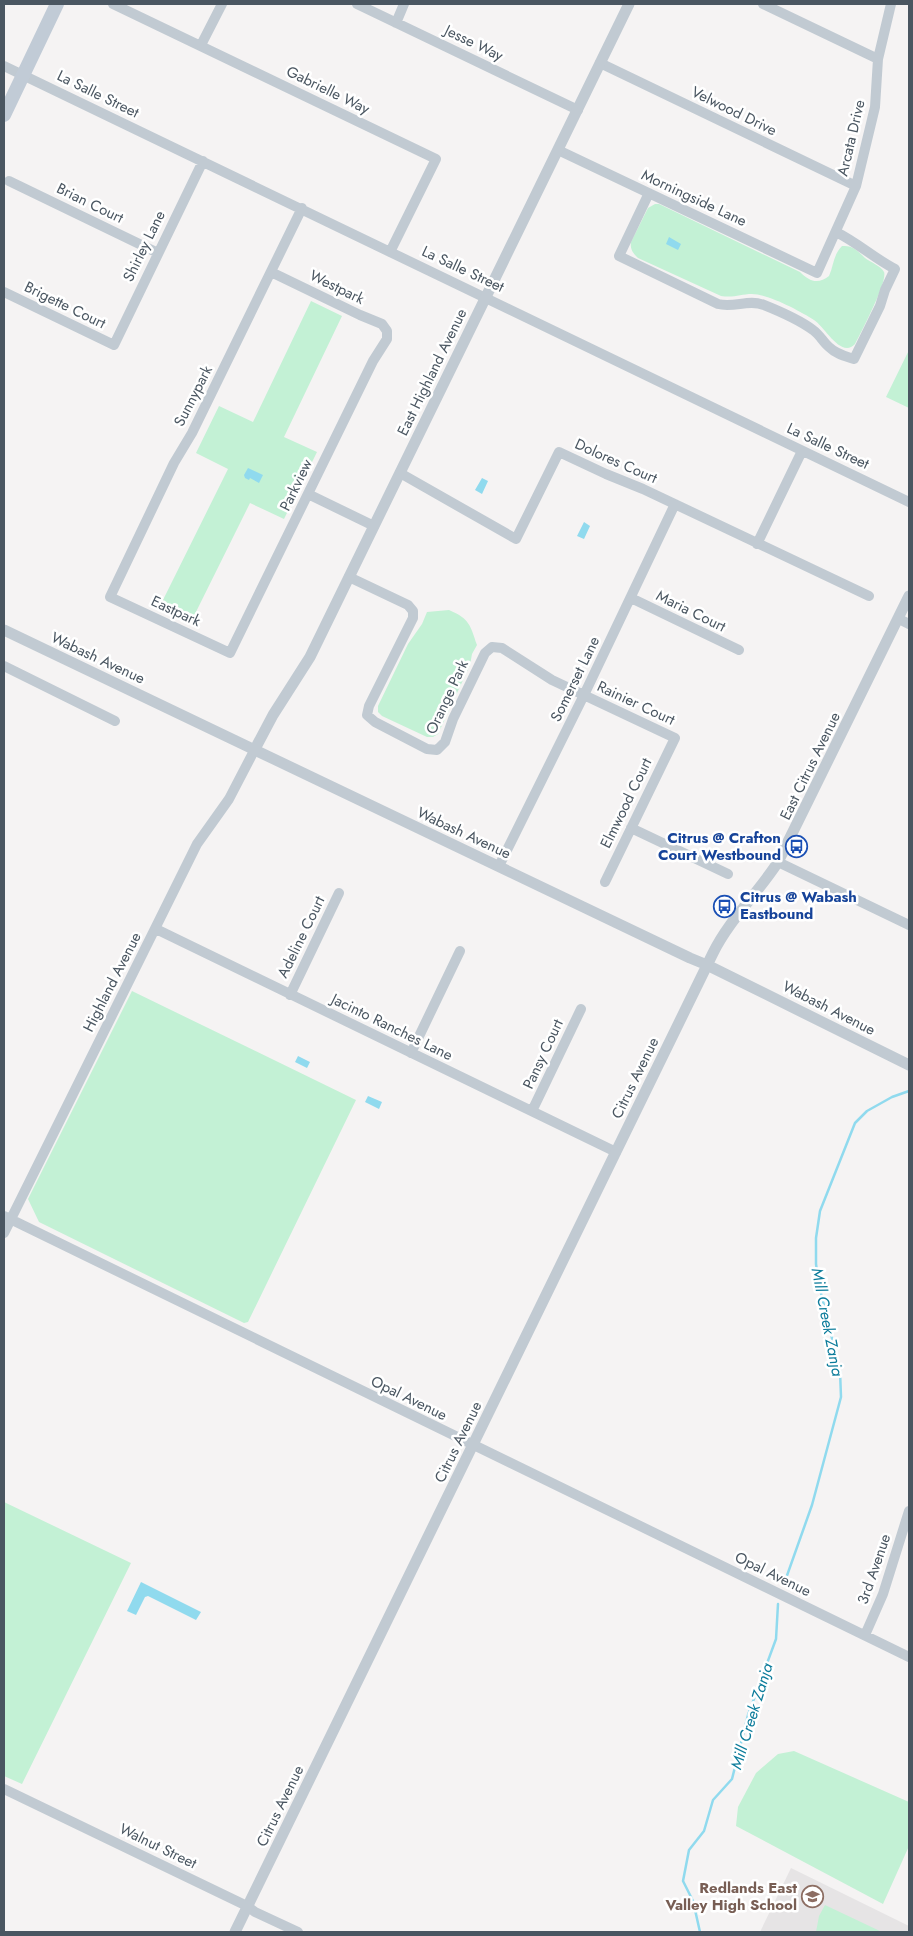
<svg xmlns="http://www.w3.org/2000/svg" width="913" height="1936" font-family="Jost,sans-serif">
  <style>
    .education { fill: #e6e4e5 }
    .green { fill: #c3f1d5 }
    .water { fill: #90daee }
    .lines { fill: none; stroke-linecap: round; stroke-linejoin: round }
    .stream { stroke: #90daee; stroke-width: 2.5 }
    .minor { stroke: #c1cad2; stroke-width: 10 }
    .tertiary { stroke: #c1cad2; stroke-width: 11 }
    .secondary { stroke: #c1cbd6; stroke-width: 14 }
    .labels { text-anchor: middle; stroke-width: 5; stroke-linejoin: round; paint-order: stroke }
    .street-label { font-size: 15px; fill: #4a5661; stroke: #fff }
    .transit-label { font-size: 15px; font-weight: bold; fill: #164399; stroke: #fff; text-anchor: end }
    .education-label { font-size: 15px; font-weight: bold; fill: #785e54; stroke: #fff; text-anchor: end }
    .water-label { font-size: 16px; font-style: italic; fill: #0c7c9b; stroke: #fff }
  </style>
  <rect width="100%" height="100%" fill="#f5f3f3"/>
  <path class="education" d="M791,1868L909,1926V1932H760Z"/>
  <path class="green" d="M655,204H659L800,272C809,281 818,285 829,276C834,265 833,255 842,246C853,245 858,251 865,258C870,262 881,266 884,272C888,281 861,332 855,344C841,359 825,327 814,320C800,311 768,294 752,294C741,294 734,298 721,296L638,258C633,253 630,250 631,242L648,208Z
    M311,301L342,316L284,437L317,452L284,519L250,503L190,624L159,608L228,469L196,453L219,406L253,422Z
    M909,350V408L886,397Z
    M449,610C470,619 470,625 477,645L472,654L470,665L438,734L433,737H427L382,716L378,712V706L408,644L422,624L427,612Z
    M132,991L356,1100L248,1322L244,1323L39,1222L28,1199Z
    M4,1502L131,1563L22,1784L4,1776Z
    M794,1751L909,1802V1846L883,1904L736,1826L738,1807L756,1773L778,1754Z
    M825,1905L882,1932H816L819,1916Z"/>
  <path class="water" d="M669,237L681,244L678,250L666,244Z
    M248,468L263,475L259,483L250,478L249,480L245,478L244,475Z
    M482,478L488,481L482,494L475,490Z
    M584,522L590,526L584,539L577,536Z
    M298,1056L310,1062L307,1068L295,1062Z
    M368,1096L382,1102L379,1109L365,1102Z
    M141,1582L201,1612L196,1620L148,1596L145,1597L136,1615L127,1611Z"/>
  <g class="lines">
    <path class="stream" d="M784,1584L812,1505L841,1397L840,1371L819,1285L816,1264V1238L820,1211L855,1123L867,1111L892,1097L909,1091
      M700,1932L693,1901L683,1881L689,1850L704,1831L713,1800L732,1779L748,1715L776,1639L778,1604"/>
    <path class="minor" d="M113,4L436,159L390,252
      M357,4L578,110
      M763,4L878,59
      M396,23L404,4
      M201,45L222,4
      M600,63L856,186
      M4,66L909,502
      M558,150L817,273L856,186L875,107L878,59L891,4
      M9,181L158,253
      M649,193L619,256L718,304C734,308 749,299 764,305C779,311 801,321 813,330C820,335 823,342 829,347C836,354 845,356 854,359L880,306L885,290L895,269C874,258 858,243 836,232
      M271,272L360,315L382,324L387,331V339L373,361L230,653L110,597L174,463L192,433L302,208
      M4,292L114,345L203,161
      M400,473L516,539L559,452L606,474L643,489L869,596
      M308,494L374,526
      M757,544L802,451
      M349,577L408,605L413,611V618L369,706L367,715L375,722L427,749L437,750L445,742L453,719L485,653L492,647L502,648L552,680L675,738L605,882
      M631,598L739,650
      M899,619L909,624
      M4,666L115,721
      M631,828L728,874
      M778,862L909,925
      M499,866L584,695L675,504
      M156,929L616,1152
      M290,995L339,893
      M411,1053L460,951
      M532,1111L581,1009
      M4,1216L909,1657
      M4,1233L197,844L229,799L255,749
      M865,1635L883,1594L909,1511
      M4,1789L247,1906L255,1912L298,1932"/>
    <path class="tertiary" d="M4,630L690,958L707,965L909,1065
      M255,749L273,715L310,657L629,4
      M235,1932L713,953C730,919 758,893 778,862L909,596"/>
    <path class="secondary" d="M4,115L57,4"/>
  </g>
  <defs>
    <symbol id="bus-ring" viewBox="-11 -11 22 22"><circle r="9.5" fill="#fff" stroke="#1a4fb4" stroke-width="1.5"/><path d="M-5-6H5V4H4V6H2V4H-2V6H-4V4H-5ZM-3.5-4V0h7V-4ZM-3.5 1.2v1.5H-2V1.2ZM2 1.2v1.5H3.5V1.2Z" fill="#1a4fb4"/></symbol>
    <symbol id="school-ring" viewBox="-11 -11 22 22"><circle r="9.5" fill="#fff" stroke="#8d6e63" stroke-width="1.5"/><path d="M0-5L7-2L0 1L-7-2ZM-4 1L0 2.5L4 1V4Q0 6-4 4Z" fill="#8d6e63"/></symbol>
  </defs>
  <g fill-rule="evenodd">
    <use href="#bus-ring" x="784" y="834" width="25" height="25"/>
    <use href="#bus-ring" x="712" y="894" width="25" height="25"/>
    <use href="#school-ring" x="800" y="1884" width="25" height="25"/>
  </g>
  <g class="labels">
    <g class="street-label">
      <text transform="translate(474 43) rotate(26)" y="5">Jesse Way</text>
      <text transform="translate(328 90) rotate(26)" y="5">Gabrielle Way</text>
      <text transform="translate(98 94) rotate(26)" y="5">La Salle Street</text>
      <text transform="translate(734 111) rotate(26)" y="5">Velwood Drive</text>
      <text transform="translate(851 138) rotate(-77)" y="5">Arcata Drive</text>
      <text transform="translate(694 198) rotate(25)" y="5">Morningside Lane</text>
      <text transform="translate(90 203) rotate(26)" y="5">Brian Court</text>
      <text transform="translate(144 246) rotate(-64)" y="5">Shirley Lane</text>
      <text transform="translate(463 269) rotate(25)" y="5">La Salle Street</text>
      <text transform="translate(337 287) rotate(26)" y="5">Westpark</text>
      <text transform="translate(65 305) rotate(26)" y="5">Brigette Court</text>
      <text transform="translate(432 372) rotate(-64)" y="5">East Highland Avenue</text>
      <text transform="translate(193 396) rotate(-63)" y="5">Sunnypark</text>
      <text transform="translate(828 446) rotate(25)" y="5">La Salle Street</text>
      <text transform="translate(616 461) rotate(24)" y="5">Dolores Court</text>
      <text transform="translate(296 485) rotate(-64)" y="5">Parkview</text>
      <text transform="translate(176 611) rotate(25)" y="5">Eastpark</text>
      <text transform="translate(691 611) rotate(26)" y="5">Maria Court</text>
      <text transform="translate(98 658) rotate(25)" y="5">Wabash Avenue</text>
      <text transform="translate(575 679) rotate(-64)" y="5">Somerset Lane</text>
      <text transform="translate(447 697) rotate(-65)" y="5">Orange Park</text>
      <text transform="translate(636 703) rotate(25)" y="5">Rainier Court</text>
      <text transform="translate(810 766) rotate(-64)" y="5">East Citrus Avenue</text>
      <text transform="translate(626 803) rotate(-64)" y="5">Elmwood Court</text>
      <text transform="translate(464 833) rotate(25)" y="5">Wabash Avenue</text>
      <text transform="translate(301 937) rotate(-64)" y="5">Adeline Court</text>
      <text transform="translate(112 982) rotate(-63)" y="5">Highland Avenue</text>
      <text transform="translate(829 1008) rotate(27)" y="5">Wabash Avenue</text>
      <text transform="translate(392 1027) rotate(26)" y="5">Jacinto Ranches Lane</text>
      <text transform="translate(543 1054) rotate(-65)" y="5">Pansy Court</text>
      <text transform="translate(635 1078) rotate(-64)" y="5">Citrus Avenue</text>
      <text transform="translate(409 1398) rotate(26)" y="5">Opal Avenue</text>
      <text transform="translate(458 1442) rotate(-64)" y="5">Citrus Avenue</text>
      <text transform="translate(874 1569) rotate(-71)" y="5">3rd Avenue</text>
      <text transform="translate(773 1574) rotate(26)" y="5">Opal Avenue</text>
      <text transform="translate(280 1806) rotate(-64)" y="5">Citrus Avenue</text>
      <text transform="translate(158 1846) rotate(26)" y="5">Walnut Street</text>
    </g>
    <g class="transit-label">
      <text x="781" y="843">Citrus @ Crafton<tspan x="781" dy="17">Court Westbound</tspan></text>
      <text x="740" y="902" text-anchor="start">Citrus @ Wabash<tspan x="740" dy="17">Eastbound</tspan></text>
    </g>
    <g class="education-label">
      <text x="797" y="1893">Redlands East<tspan x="797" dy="17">Valley High School</tspan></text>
    </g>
    <g class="water-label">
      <text transform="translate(828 1322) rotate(79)" y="6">Mill Creek Zanja</text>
      <text transform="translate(751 1716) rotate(-73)" y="6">Mill Creek Zanja</text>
    </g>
  </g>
  <rect width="913" height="1936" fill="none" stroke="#4a5661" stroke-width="10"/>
</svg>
